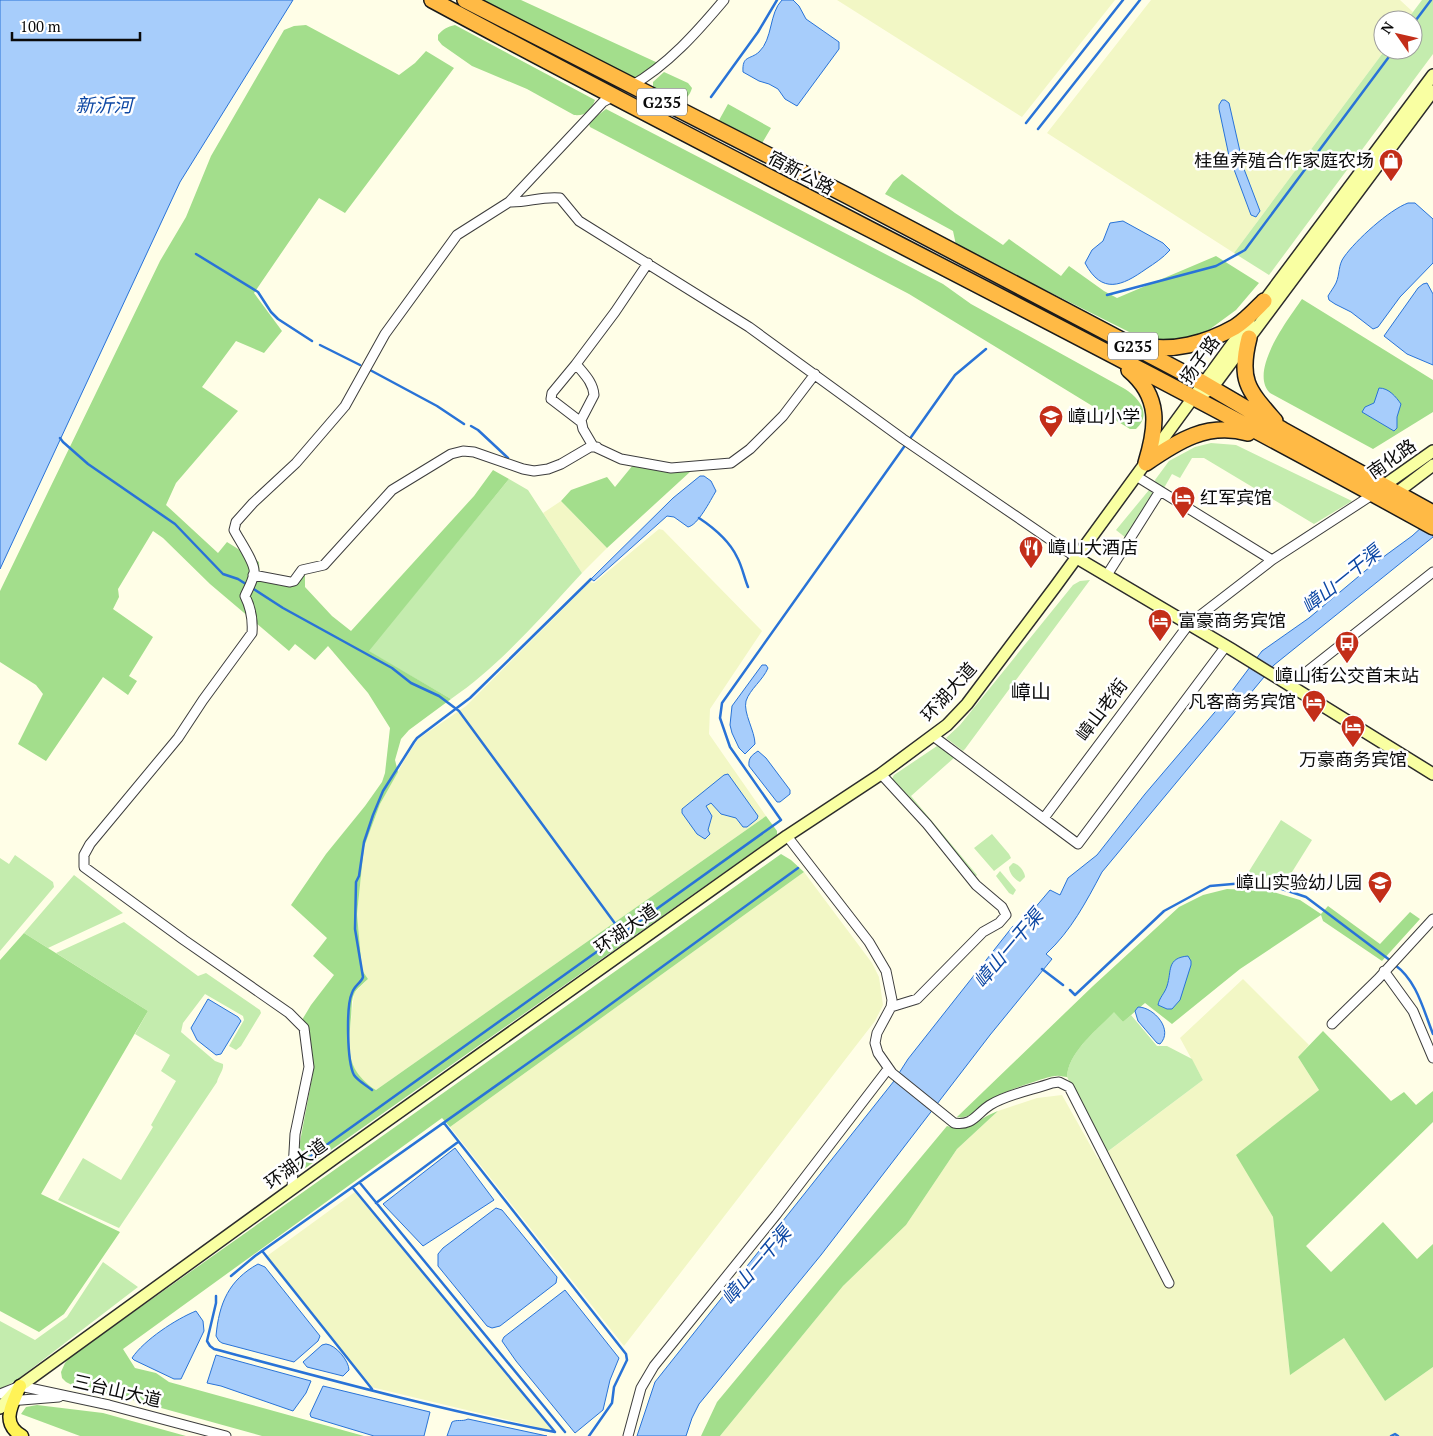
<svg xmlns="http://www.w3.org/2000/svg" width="1433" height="1436" font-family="'PT Serif','Noto Sans SC',serif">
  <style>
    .farmland { fill: #f2f7c5 }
    .green { fill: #c4ecae }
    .forest { fill: #a3de8c }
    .water { fill: #a7cdfb; stroke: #2973d7 }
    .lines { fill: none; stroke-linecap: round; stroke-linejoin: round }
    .stream { stroke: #2973d7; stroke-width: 2.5 }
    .street-casing { stroke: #3d3d3d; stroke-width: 11 }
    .secondary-casing { stroke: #2c2c2c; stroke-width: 14 }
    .primary-casing { stroke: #1b1b1b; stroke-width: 15 }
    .highway-casing { stroke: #1b1b1b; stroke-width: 18 }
    .street { stroke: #fff; stroke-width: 9 }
    .secondary { stroke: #f9ffa2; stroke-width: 11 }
    .primary { stroke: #fff357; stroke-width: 12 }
    .highway { stroke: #ffba45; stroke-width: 15 }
    .labels { text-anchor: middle; stroke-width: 5; stroke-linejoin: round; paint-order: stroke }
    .shield { fill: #fff; stroke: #545454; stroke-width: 1 }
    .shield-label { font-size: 16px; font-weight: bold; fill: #0a0a0a }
    .poi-label { font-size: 18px; fill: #0a0a0a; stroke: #fff; text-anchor: start }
    .street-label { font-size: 18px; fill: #0a0a0a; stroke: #fff }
    .water-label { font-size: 19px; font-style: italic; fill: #0c47a4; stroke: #fff }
    .quarter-label { font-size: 20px; fill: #0a0a0a; stroke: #fff }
  </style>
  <rect width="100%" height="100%" fill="#fffee7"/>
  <path class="farmland" d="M837,0H1115L1022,117Z
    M1151,0H1400L1413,12L1407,20H1383V50H1385L1234,253L1047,133Z
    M561,501L607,548L582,573L543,513Z
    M659,529L663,530L762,631L710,709L709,734L766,816L376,1090L359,1078L353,1068L350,1054V1029L354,993L368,979L362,970L357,914L364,847L380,804L405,759L418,739L466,706L590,582L594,583Z
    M804,872L872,963L879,977L883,1005L875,1021L624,1346L450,1127Z
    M1243,979L1309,1045L1298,1057L1319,1090L1237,1155L1273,1217L1290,1374L1344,1338L1385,1401L1433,1367V1436H720L843,1286L906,1225L957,1149L998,1111L1037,1098L1062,1095L1098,1159L1203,1080L1180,1038Z
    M355,1192L553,1431L371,1387L267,1256Z"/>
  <path class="green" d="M1422,0H1433V54L1269,275L1234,253L1385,50H1413V20H1407Z
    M1211,443L1236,445L1352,501L1314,524L1204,458H1192L1180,478L1172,474L1164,488L1156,483L1155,480L1169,461L1195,447Z
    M509,479L528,490L582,573C541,617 501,665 451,699L368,651Z
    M1149,490L1154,494L1126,538L1116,530Z
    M1090,580L965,749L963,751L946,738L960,725L1073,585L1080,581Z
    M937,746L941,747L955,757L911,796L977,875L974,878L892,779L894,775Z
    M1281,820L1312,840L1287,880L1246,876Z
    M992,834L1009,854L1011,858L994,871L974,848Z
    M15,855L53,882L54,887L0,951V858L9,864Z
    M1013,863C1019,864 1025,872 1025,877L1020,882C1015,880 1009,873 1009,867Z
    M1000,871L1016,890L1013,895L1009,893L996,876Z
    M74,875L123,913L48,948L24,933Z
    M124,922L198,976L206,973L260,1010L261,1013L241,1046L236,1050L229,1046L244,1020L243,1016L205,994L183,1023L181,1032L215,1061L223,1064C224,1070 218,1076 217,1082L119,1228L58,1200L83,1158L121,1180L153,1127L151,1125L176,1081L161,1071L170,1055L135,1034L148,1011L56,953Z
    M1114,1011L1123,1022L1131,1015L1157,1046H1167L1192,1059L1203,1080L1107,1152L1067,1077C1068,1052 1098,1029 1114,1011Z
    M103,1262L138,1287L14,1382L0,1389V1321L35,1340L67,1317Z"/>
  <path class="forest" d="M478,0H521L658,63L633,80Z
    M306,25L399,75L415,63L426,51L454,68L345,213L319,198L254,293L282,331L264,353L236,341L202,387L238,411L176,483L166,505L218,553L227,542L259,562L260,579C284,587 285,591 305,574V587L332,616L351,631L474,496L493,470L509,479L369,651L451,699L409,730L401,739L395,760L398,772L380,804L364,847L357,914L362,970L368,979C364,983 356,989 354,994C351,1000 352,1010 351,1017C348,1051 346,1070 376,1090L766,816L777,831V835L297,1174L299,1147L313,1073L307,1027L302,1020L311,1005L334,975L313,956L327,938L291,905L326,854L365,806L382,782L385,773L390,728L368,693L328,646L315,660L295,644L289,651L210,584L163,538L153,531L118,589L119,597L113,609L153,637L129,676L137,681L128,695L103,677L46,761L18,744L43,694L36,685L0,662V591L160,261L186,217L211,156L284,30L294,26Z
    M455,25L595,100C591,111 586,116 574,115L527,89L472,66L442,45L438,40V35C443,29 447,27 455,25Z
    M664,72L688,83L692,88C686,110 666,94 653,87V82Z
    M728,104L771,128L761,145L718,122Z
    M606,109L943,284L971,304L1125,389C1140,399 1152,414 1136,429H1130L909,294L590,127L589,124L593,119Z
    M902,174L955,213L1003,245L1009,239L1061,276L1069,266L1104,291L1117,298L1216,256L1259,283L1236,310L1206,332L1190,338L1149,342L956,245L953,231L885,194L893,182Z
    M1302,299L1433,380V412L1373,449L1270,393C1248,371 1289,318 1302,299Z
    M633,465L665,472L691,471L607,548L561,501L571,490L607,477L615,487Z
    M781,854L791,860L804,872L450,1127L442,1118L123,1349L135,1368L156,1373L169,1382L364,1436H262L118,1396L78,1388L66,1382L62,1378L61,1372L65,1363L70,1357Z
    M1227,889L1270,891L1300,900L1321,914L1328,906L1380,944L1410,912L1420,919L1382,961L1323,921L1321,915L1240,969L1172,1024L1145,1003L1123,1022L1114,1012C1098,1029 1068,1052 1067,1077C1064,1077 1059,1075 1056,1076C1047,1076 1001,1093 993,1098C981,1105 971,1120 957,1117L1093,986L1179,907L1203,895Z
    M24,933L148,1011L41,1194L120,1232L64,1314L39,1332L0,1311V960Z
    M1323,1031L1391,1101L1404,1092L1416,1105L1433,1091V1122L1306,1246L1331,1272L1383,1222L1417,1259L1433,1244V1367L1385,1401L1344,1338L1290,1375L1273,1217L1236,1155L1319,1090L1298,1057Z
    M998,1111L957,1149L906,1225L843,1286L720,1436H701L717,1402L947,1126C971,1132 978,1118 998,1111Z
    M37,1405L103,1413L186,1436H80L21,1414L26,1407Z"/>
  <path class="water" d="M0,0H293L180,182L0,569Z
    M782,0H793L799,6L806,19L839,42V49L797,106L785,99L778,89L769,84L759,81L743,72C742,55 750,60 759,52C773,39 769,13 782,0Z
    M1222,100H1225L1229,103L1244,169L1260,211L1256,217L1251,215L1229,156L1219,109V105Z
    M1408,203H1415L1433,219V263L1400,297L1378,327L1373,329L1351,312L1335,304L1329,300L1328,296C1331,291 1334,287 1336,283C1340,274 1338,265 1344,257C1356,240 1389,210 1408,203Z
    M1123,221L1163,243L1170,250C1163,258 1155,263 1146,269C1122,286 1102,295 1085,263L1092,250L1103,241L1110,223Z
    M1427,283L1433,294V365L1407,354L1384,336L1418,288L1423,284Z
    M1379,388C1389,388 1396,397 1401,404L1397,417V428L1394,431L1362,412L1365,407L1374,403Z
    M700,476H704L711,481L716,491C710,501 698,525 688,527L674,517L667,516L594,581L591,579L673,498Z
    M1433,517V537L1274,665L1102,872C1086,902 1071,931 1046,954L1052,959L990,1035L821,1255L699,1404L692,1418L686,1436H637L655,1382L894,1081L908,1059L1013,926L1017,929L1050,890L1060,895L1068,878L1097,855L1145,794L1226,699L1262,651L1309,618L1371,566L1412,536Z
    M762,665H766L768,668C763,680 750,689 746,701C743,713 755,731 755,744L745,754L739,748L732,733L730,725L732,706Z
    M758,751L766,758L790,790V794L780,802H777L749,766C748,758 752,755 758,751Z
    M728,774L758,816L757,819L747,827H743L736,818L721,814L711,803L706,806L712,816L708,830L710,834L705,839L697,834L682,813V809L724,775Z
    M1188,956L1191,961V965L1180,1000L1172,1009H1167L1158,1005C1159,998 1165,993 1167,986C1172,971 1166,958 1188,956Z
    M208,999L238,1017L241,1021L221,1054L216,1055L197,1040L191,1028Z
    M1138,1007C1154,1007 1174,1030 1160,1044L1157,1043L1138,1021L1135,1011Z
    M455,1148L494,1200L423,1246L383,1204Z
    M496,1208L502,1210L557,1277L556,1283L500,1326L492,1328L487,1326L438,1266V1254L443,1248Z
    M258,1264L265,1267L320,1336L318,1341L294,1362L222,1343L219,1341L216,1336C219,1303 229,1280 258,1264Z
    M565,1290L619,1358L610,1380L603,1410L575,1433L516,1361L502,1341L504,1337Z
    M196,1311L203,1321L204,1331L181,1379H174L134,1360L132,1358C144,1340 176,1319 196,1311Z
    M326,1344C336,1345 349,1361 349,1370L343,1376L307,1367L303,1362L322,1345Z
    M216,1355L311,1381L306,1393L293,1411L221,1386L207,1383Z
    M323,1386L430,1412L424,1436H374L311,1417L310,1414Z
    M468,1419L547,1436H447L452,1422C457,1419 462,1422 468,1419Z"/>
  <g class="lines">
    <path class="stream" d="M1413,24L1431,0
      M711,97L758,32L777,0
      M1026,123L1123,0
      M1038,129L1140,0
      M196,254L258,292L271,312L278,319L312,341
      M1107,295L1216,266L1245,250L1394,50
      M320,345L360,365
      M370,370L437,406L464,424
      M471,426L478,430L508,458
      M60,438L63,442L88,464L175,524L223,574L238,579L283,608L392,668L411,683L439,696L459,711L622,933
      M909,440L955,375L986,349
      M699,518C714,528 729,540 737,557C742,566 744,577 748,587
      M1395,965C1417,981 1423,1009 1433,1034
      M1042,969L1063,985
      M1070,990L1075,995L1164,911L1210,886L1244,883L1282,889L1306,897L1391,961
      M372,1090C366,1085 358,1081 354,1075C347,1062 346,1006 352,993C354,986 361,983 363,977L355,929L356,882L359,876L364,842L373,815L383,791L414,742L417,738L470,698L591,579
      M444,1123L626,1354L627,1360L614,1387L612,1403L589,1436
      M304,1161L781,820L730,747L720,718L722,703L906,444
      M360,1183L565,1432
      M376,1203L458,1142
      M263,1252L372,1389
      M231,1276L255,1256L582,1025L798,868
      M216,1296V1303L207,1341L210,1346L214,1349C327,1379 440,1410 555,1432L353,1188
      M1391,1436L1395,1434L1398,1436"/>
    <defs>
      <path id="street" d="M631,86C668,65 697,32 724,0
        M509,202C526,203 542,196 560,198L579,221L749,327L903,439L1077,558
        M648,263L615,312L576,364C584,374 593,382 594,395L581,420L583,429L593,446L621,459L671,468L731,463L750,449L783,416L815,374
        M576,364L552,393L551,399L581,422
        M1136,476L1272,560
        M253,575L290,582L294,581L302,570L324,565L392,490L451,454L463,451L474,452L523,469L534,471L548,469L561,464L590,447H597
        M1107,575L1160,491
        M1290,685L1433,572
        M933,736L1078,844L1226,646
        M881,774L927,824L976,885L1002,907L1006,915L999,923L983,932L917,999L891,1007
        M1044,818L1189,624L1272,560L1372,495
        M787,836L869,942L886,971L892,1000L891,1007L877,1033L875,1043L878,1053L892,1073L954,1123C973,1126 976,1114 990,1105C1008,1094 1032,1090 1052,1083L1059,1082L1069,1087L1169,1283
        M1384,971L1413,1011L1433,1058
        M1332,1024L1378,979L1433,919
        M292,1188L295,1134L309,1067L304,1028L289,1013L184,940L84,867V855L90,844L178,738L203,700L252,633C253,620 251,608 245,596C248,589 253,581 254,573C256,564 239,540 234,530L236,522L253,503L296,463L345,406L385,334L457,235L509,202L603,102L614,96
        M0,1394L20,1386L109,1405L226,1436
        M9,1401L59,1397
        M628,1436L641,1388L654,1366L776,1215L888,1069"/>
      <path id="secondary" d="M1259,308L1433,75
        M1206,392L1212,388L1433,91
        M1379,489L1433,451
        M1391,497L1433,465
        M1077,558L1231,649L1433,774
        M0,1408L20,1386L336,1157L787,836L881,774L947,725L967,704L1055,587L1249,321"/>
      <path id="primary" d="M20,1386C12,1405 0,1423 22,1436"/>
      <path id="highway" d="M432,0C764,179 1103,344 1433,527
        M465,0L846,195L1203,383L1283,430L1433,513
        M1249,338C1238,381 1249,391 1275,421
        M1140,345C1171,353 1207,343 1235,327C1246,320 1255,310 1264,301
        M1129,370C1161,397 1157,427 1146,463
        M1146,463C1178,441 1207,422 1248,433"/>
    </defs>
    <use href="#street" class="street-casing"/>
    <use href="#secondary" class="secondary-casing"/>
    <use href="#primary" class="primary-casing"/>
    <use href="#highway" class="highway-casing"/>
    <use href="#street" class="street"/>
    <use href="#secondary" class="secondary"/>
    <use href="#primary" class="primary"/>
    <use href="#highway" class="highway"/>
  </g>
  <defs>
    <symbol id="shop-pin" viewBox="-11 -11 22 30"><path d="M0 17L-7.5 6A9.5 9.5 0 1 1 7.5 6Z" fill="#c32e19" stroke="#fff"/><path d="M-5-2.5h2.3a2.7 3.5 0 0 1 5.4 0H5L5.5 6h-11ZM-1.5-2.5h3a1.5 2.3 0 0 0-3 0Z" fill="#fff"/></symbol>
    <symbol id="school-pin" viewBox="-11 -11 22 30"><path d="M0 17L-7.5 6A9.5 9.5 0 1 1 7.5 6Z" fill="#c32e19" stroke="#fff"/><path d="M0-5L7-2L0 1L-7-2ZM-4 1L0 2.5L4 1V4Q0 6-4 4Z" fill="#fff"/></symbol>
    <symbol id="hotel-pin" viewBox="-11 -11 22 30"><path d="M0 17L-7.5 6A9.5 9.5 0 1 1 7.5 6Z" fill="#c32e19" stroke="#fff"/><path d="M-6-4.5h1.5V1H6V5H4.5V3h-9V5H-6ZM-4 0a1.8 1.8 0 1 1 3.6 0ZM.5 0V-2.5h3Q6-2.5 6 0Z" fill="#fff"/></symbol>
    <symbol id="restaurant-pin" viewBox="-11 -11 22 30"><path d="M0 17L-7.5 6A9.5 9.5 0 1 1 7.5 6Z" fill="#c32e19" stroke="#fff"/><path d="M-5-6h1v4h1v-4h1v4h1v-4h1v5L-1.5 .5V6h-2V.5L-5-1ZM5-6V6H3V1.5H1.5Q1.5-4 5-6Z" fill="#fff"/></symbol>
    <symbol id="bus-pin" viewBox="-11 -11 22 30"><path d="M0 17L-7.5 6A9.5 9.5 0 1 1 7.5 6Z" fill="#c32e19" stroke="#fff"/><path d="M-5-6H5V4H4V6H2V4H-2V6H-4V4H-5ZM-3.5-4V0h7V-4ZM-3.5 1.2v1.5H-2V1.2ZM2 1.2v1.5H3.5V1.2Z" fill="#fff"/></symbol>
  </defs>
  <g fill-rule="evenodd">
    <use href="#shop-pin" x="1377" y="147" width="28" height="38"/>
    <use href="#school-pin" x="1037" y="403" width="28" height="38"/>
    <use href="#hotel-pin" x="1169" y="484" width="28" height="38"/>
    <use href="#restaurant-pin" x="1017" y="534" width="28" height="38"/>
    <use href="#hotel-pin" x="1146" y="607" width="28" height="38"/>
    <use href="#bus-pin" x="1333" y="629" width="28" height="38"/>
    <use href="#hotel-pin" x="1300" y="688" width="28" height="38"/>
    <use href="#hotel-pin" x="1339" y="713" width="28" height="38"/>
    <use href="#school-pin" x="1366" y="869" width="28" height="38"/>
  </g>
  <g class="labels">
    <g class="shield">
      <rect x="637" y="88.5" width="50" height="27" rx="4"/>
      <rect x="1108" y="332.5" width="50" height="27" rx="4"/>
    </g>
    <g class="shield-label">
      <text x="662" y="108">G235</text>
      <text x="1133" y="352">G235</text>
    </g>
    <g class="poi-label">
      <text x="1374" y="167" text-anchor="end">桂鱼养殖合作家庭农场</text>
      <text x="1068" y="423">嶂山小学</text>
      <text x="1200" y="504">红军宾馆</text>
      <text x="1048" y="554">嶂山大酒店</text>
      <text x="1178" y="627">富豪商务宾馆</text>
      <text x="1347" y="682" text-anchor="middle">嶂山街公交首末站</text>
      <text x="1296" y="708" text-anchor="end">凡客商务宾馆</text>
      <text x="1353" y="766" text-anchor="middle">万豪商务宾馆</text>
      <text x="1362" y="889" text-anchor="end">嶂山实验幼儿园</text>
    </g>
    <g class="street-label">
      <text transform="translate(801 173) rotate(28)" y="6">宿新公路</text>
      <text transform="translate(1200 360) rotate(-55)" y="6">扬子路</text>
      <text transform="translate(1392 459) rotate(-35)" y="6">南化路</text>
      <text transform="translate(949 692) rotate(-48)" y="6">环湖大道</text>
      <text transform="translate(1102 710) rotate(-53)" y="6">嶂山老街</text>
      <text transform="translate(626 929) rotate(-35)" y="6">环湖大道</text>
      <text transform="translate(296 1164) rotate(-36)" y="6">环湖大道</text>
      <text transform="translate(117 1391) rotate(13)" y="6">三台山大道</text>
    </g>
    <g class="water-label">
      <text x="104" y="112">新沂河</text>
      <text transform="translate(1341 579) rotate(-39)" y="7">嶂山一干渠</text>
      <text transform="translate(1008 948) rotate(-50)" y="7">嶂山一干渠</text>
      <text transform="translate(756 1265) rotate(-50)" y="7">嶂山一干渠</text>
    </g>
    <g class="quarter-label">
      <text x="1031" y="699">嶂山</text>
    </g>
  </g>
  <g transform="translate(1398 35) rotate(304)"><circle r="24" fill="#ffffff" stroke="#9d9d9d"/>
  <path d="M0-4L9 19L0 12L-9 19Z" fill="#c32e19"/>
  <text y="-8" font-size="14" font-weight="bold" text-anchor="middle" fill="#0a0a0a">N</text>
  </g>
  <path d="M12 32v8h128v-8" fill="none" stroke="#0a0a0a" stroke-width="2.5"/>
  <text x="20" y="32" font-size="15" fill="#0a0a0a" stroke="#ffffff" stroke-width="4" paint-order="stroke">100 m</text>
</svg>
